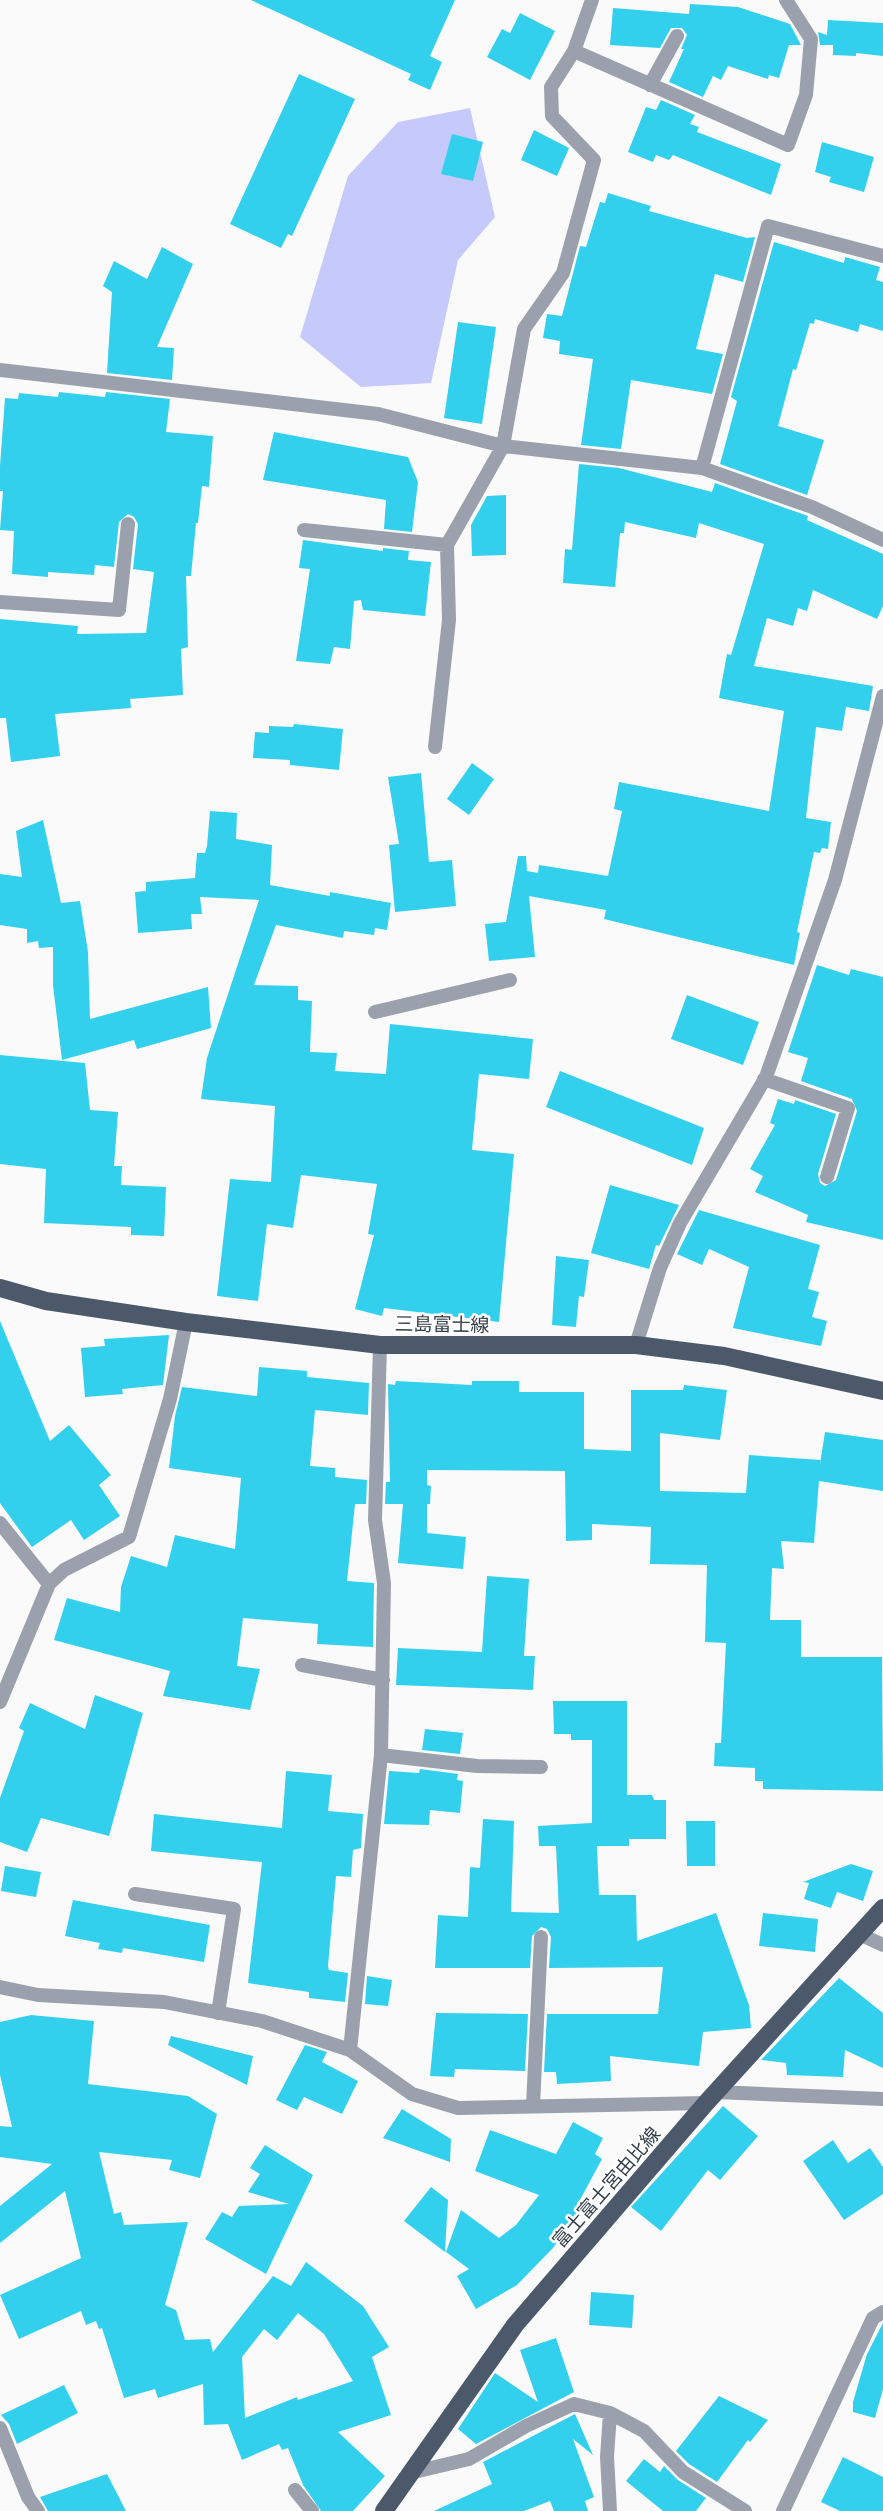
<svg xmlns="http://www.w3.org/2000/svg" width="883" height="2511" font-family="'Fira Sans','Noto Sans JP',sans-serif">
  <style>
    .green { fill: #c5cafb }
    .building { fill: #33d0ed; fill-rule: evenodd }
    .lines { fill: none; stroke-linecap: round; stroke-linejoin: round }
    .street { stroke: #9aa1ac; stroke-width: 14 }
    .primary { stroke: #4c596b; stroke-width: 18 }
    .labels { text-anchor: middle; stroke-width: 5; stroke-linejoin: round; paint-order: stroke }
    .street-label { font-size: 19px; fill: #333e46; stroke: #fff }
  </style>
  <rect width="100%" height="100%" fill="#fafafa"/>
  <path class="green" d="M470,108L495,217L458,260L431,383L361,387L300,337L348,176L398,122Z"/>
  <path class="building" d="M251,0H455L430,56L442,62L430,90L408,80L411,74Z
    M690,4L738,7L790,24L801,45H789L779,78L769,75L768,79L728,66L721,80L713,76L703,97L669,82L684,49H681L687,35L682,28H671L660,48L610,45L613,8L689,14Z
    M520,13L555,31L530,80L487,57L502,29L510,33Z
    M828,20L883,23V56L856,53V56L833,55V45H820L818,32L827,35Z
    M299,74L355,99L292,236L288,234L281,248L230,224Z
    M661,100L695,115L690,124L699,127L697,132L781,164L771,195L673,155L669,160L656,155L653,162L628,152L646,107L656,110Z
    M534,130L569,148L557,176L521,160Z
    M452,134L483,142L473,181L441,174Z
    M822,142L874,157L864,192L829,182L831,177L815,172Z
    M608,193L651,206L649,211L747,238L755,237L743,282L715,274L696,349L723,354L712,394L631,380L621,449L581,445L593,359L559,354L560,341L543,338L547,314L562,316L580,246L586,247L600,202L605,203Z
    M774,242L844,263L845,257L880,267L876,280L883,282V331L860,324L858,332L815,319L814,324L810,323L796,370L793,369L778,426L824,440L807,495L720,464L737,401L731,397Z
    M162,247L193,264L157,347L174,348L172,380L107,373L112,292L103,286L114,261L147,279Z
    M458,322L496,327L482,424L444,418Z
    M59,392L105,397L106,392L170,399L166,432L213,436L209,487L202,486L198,523H196L191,576H186L188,647L181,649L183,695L130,699L131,708L55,714L60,756L11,762L6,718H0V619L78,626L77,634L146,633L154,572L133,569L138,524L134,517L128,514L119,522L114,567L95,565L94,575L48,572V577L12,574L14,531L0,530L3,491H0V466L5,398L18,399L19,393L58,397Z
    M274,432L408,457L418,482L412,532L384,529L386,500L263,480Z
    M579,464L619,468L712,492L715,483L808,516L807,520L883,554V606L877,619L813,590L807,611L798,608L793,626L767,618L754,666L873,686L869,711L846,707L842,731L816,727L806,818L831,822L828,849L822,848L820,853L814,852L797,932L800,933L794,965L604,919L606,910L529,896L535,957L489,961L485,924L506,922L518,856H526L527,871L538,873L539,865L608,876L622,811L614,809L619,782L769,811L784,711L719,698L727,654L731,655L764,544L699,523L696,538L625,522L624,533H620L615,587L563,583L565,549L572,550Z
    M506,495V555L472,556L471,525L487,496Z
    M303,540L383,551V548L409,551L408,560L431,562L425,616L363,610L361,600L354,601L350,649L334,647L330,664L296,661L310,569L299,568Z
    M294,724L343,729L339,770L290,765V760L253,758L255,732L269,733V726L293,727Z
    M472,763L494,779L469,815L447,799Z
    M421,773L429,862L452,860L456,906L395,912L389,845L399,844L388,777Z
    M210,811L237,813L236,839L272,845L270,885L330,896V892L391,903L387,930L375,928L374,935L344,931L343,938L276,925L254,985L298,986V1000L312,1001L310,1052L337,1053L335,1071L386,1074L390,1024L533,1039L529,1079L479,1074L472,1150L514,1154L499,1322L384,1308L382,1316L355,1309L374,1235L368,1234L377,1184L301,1175L293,1228L267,1224L258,1301L217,1296L230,1179L271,1182L275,1106L201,1099L207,1058L259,900L200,897L202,914H191L192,929L138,933L135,892L146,891V882L195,878L197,853H205L207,846Z
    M43,820L61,903L80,901L88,952L90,1019L208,987L211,1028L137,1049L134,1040L62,1060L53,985V947L39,948L38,941L27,943V929L0,925V874L22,877L16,831Z
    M817,965L849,975L851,969L883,977V1240L806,1222L808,1215L755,1192L763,1176L750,1169L775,1125L770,1123L778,1099L794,1104L795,1100L836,1114L818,1174L820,1183L825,1186L836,1180L857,1111L852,1099L801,1081L808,1058L788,1052Z
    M687,995L759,1022L743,1065L671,1039Z
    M0,1055L85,1063L90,1110L118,1112L114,1166H122L121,1185L166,1187L164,1236L131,1235V1227L44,1223L46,1169L0,1164Z
    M560,1071L704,1128L692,1165L546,1107Z
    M610,1185L679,1205L659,1246L656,1245L649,1269L591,1253Z
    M699,1210L820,1245L808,1289L819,1292L812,1317L827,1321L821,1346L733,1328L749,1267L709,1249L702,1265L677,1254Z
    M556,1256L589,1260L584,1297L579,1296L576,1327L552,1325Z
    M0,1321L50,1441L69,1425L111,1475L99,1485L120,1516L84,1540L71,1520L32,1547L0,1503Z
    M169,1335L163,1385L122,1389L123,1394L85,1397L81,1348L105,1346L104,1339Z
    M259,1367L307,1371V1377L369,1383L368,1415L315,1410L310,1466L335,1468V1477L367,1480L366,1504H355L347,1581L374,1583L373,1640V1647L317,1644L318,1624L243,1618L237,1666L260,1669L250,1710L163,1696L170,1671L54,1640L67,1598L120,1612L121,1587L131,1556L167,1567L175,1535L235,1549L241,1478L169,1468L175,1416L182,1387L257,1396Z
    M396,1381L472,1385V1381H519V1392H584V1449L631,1451V1390H683L684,1385L727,1390L720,1440L660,1433V1491L746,1493L749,1455L821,1460L820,1464L825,1432L883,1440V1491L819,1481L814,1543L781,1541L784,1569L772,1568L770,1620H801V1657H882L883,1791L763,1789V1781H755V1768L714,1766L715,1743H721L726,1643L705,1642L707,1565L650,1564L651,1527L592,1524V1540L566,1541L565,1471L427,1470V1485L431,1486L430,1504H427V1533L466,1537L463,1569L398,1563L403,1504H385L386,1482H390L388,1384L395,1385Z
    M487,1576L529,1579L524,1656H535L533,1690L396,1685L398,1648L482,1652Z
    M95,1695L143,1713L109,1836L41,1818L27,1852L0,1842V1798L24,1731L19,1728L30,1703L85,1729Z
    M553,1701H627V1795H652L654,1800H666V1839H629V1846H597L599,1895H636L637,1941L716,1913L749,2005L751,2028L703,2032L699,2066L610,2056L611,2081L557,2084L556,2072H544L547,2014H658L663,1967L549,1968L551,1937L547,1929L541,1927L532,1936L530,1968H435L438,1915L468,1917L470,1867L480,1868L483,1819L514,1821L511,1912L559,1913L556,1846H539L538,1826L592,1823V1740H571V1734H554Z
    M425,1729L463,1733L460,1754L422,1750Z
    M420,1769L458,1774L457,1780L463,1781L460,1813L430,1810L429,1825L384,1824L389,1771L419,1773Z
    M286,1771L332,1775L328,1811L363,1814L361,1848L353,1850L351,1877L336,1876L328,1966L329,1970L348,1973L345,2002L309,1998V1992L248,1983L262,1862L151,1851L154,1814L282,1828Z
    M686,1821H715V1866H687Z
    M851,1864L873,1871L863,1901L837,1892L831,1908L804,1899L809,1883L803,1882Z
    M5,1866L41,1872L36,1897L1,1891Z
    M73,1900L210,1925L204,1962L123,1948L122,1953L98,1949L100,1943L65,1936Z
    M763,1913L818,1919L815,1952L759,1946Z
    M367,1976L392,1980L388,2006L365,2004Z
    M839,1978L883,2013V2068L845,2050L843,2077L787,2075L786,2063L761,2060Z
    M436,2013L528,2014L525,2071L455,2069L454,2077L430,2076Z
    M31,2015L94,2021L88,2084L188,2096L217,2114L200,2178L169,2170L172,2160L99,2152L114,2214L121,2212L124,2225L188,2222L165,2305L176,2310L185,2340L210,2339L213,2352L273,2276L291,2286L306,2262L363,2306L389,2347L372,2357L391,2415L338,2432L385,2476L353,2511H321L303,2485L288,2448L282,2450L279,2444L242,2460L228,2424L204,2425L203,2384L158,2398L155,2389L124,2398L102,2328L99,2329L96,2321L86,2325L81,2311L19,2339L0,2295L81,2258L65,2191L0,2243V2206L52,2164L0,2157V2126L12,2127L0,2075V2022ZM298,2313L324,2334L353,2381L298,2400L297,2397L245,2418L242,2357L264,2329L277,2340Z
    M171,2036L253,2056L247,2085L168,2045Z
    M305,2045L327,2052L322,2062L358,2081L342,2114L304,2097L297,2110L276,2100Z
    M723,2106L758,2136L720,2180L708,2170L661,2231L631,2207Z
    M402,2109L451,2139L450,2162L383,2138Z
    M573,2122L603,2138L595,2154L602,2159L574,2211L577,2213L553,2248L517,2285L476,2309L457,2276L469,2269L446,2252L461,2210L499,2238L516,2225L539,2195L475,2171L490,2130L556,2154Z
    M833,2140L848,2163L870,2148L883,2167V2194L844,2220L803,2161Z
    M265,2145L313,2175L266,2274L205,2239L222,2212L232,2217L239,2206L289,2204L248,2192L260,2174L250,2168Z
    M431,2187L448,2200L445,2252L404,2221Z
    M591,2292L634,2295L632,2328L589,2325Z
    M883,2323V2389L875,2418L853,2412V2402L867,2354Z
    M556,2338L574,2392L476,2444L458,2429L495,2373L538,2402L520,2350Z
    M64,2385L78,2413L17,2444L9,2424L1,2415Z
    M719,2396L768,2420L750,2442L748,2440L717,2482L689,2464L676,2451Z
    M575,2414L593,2455L573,2439L594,2497L585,2501L588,2511H554L550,2501L524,2511H434L492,2484L483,2462Z
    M843,2457L883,2477V2511H840L821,2502Z
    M644,2459L660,2472L664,2466L678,2480L706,2498L696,2511H663L626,2481Z
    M107,2474L126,2511H48L40,2497Z"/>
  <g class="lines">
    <path class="street" d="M574,51L788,145L806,95L811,39L786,0
      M650,85L677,36
      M0,370L378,414L503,446L702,468L812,507L883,540
      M702,468L768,226L883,256
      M304,530L447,545
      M0,602L119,610L128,524
      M435,747L449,620L447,545L503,446L524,329L563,273L594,160L552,116L551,87L574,51L592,0
      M375,1012L510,980
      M764,1079L848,1108L827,1177
      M636,1345L660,1268L680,1223L766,1077L835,880L883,696
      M0,1523L49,1584
      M302,1665L383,1680
      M0,1702L49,1584L64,1570L129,1537L170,1399L186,1322
      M381,1755L477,1766L541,1767
      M135,1894L234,1909L218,2013
      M859,1934L883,1945
      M0,1987L38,1995L164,2002L262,2021L350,2050L412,2094L458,2108L706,2103
      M350,2050L381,1755L384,1583L375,1520L380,1345
      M715,2092L883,2099
      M533,2106L541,1937
      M0,2428L28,2497L38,2511
      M414,2472L469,2459L526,2426L574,2404L610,2413L644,2431L683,2472L745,2511
      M295,2490L312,2511
      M610,2511L607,2457L610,2413
      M783,2511L873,2318L883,2312"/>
    <path class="primary" d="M0,1288L46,1301L186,1322L380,1345H636L724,1356L883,1391
      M384,2511L515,2325L706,2103L883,1908"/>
  </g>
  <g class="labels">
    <g class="street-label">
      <text transform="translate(442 1324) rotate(1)" y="7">三島富士線</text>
      <text transform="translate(606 2187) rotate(-49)" y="7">富士富士宮由比線</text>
    </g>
  </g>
</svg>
